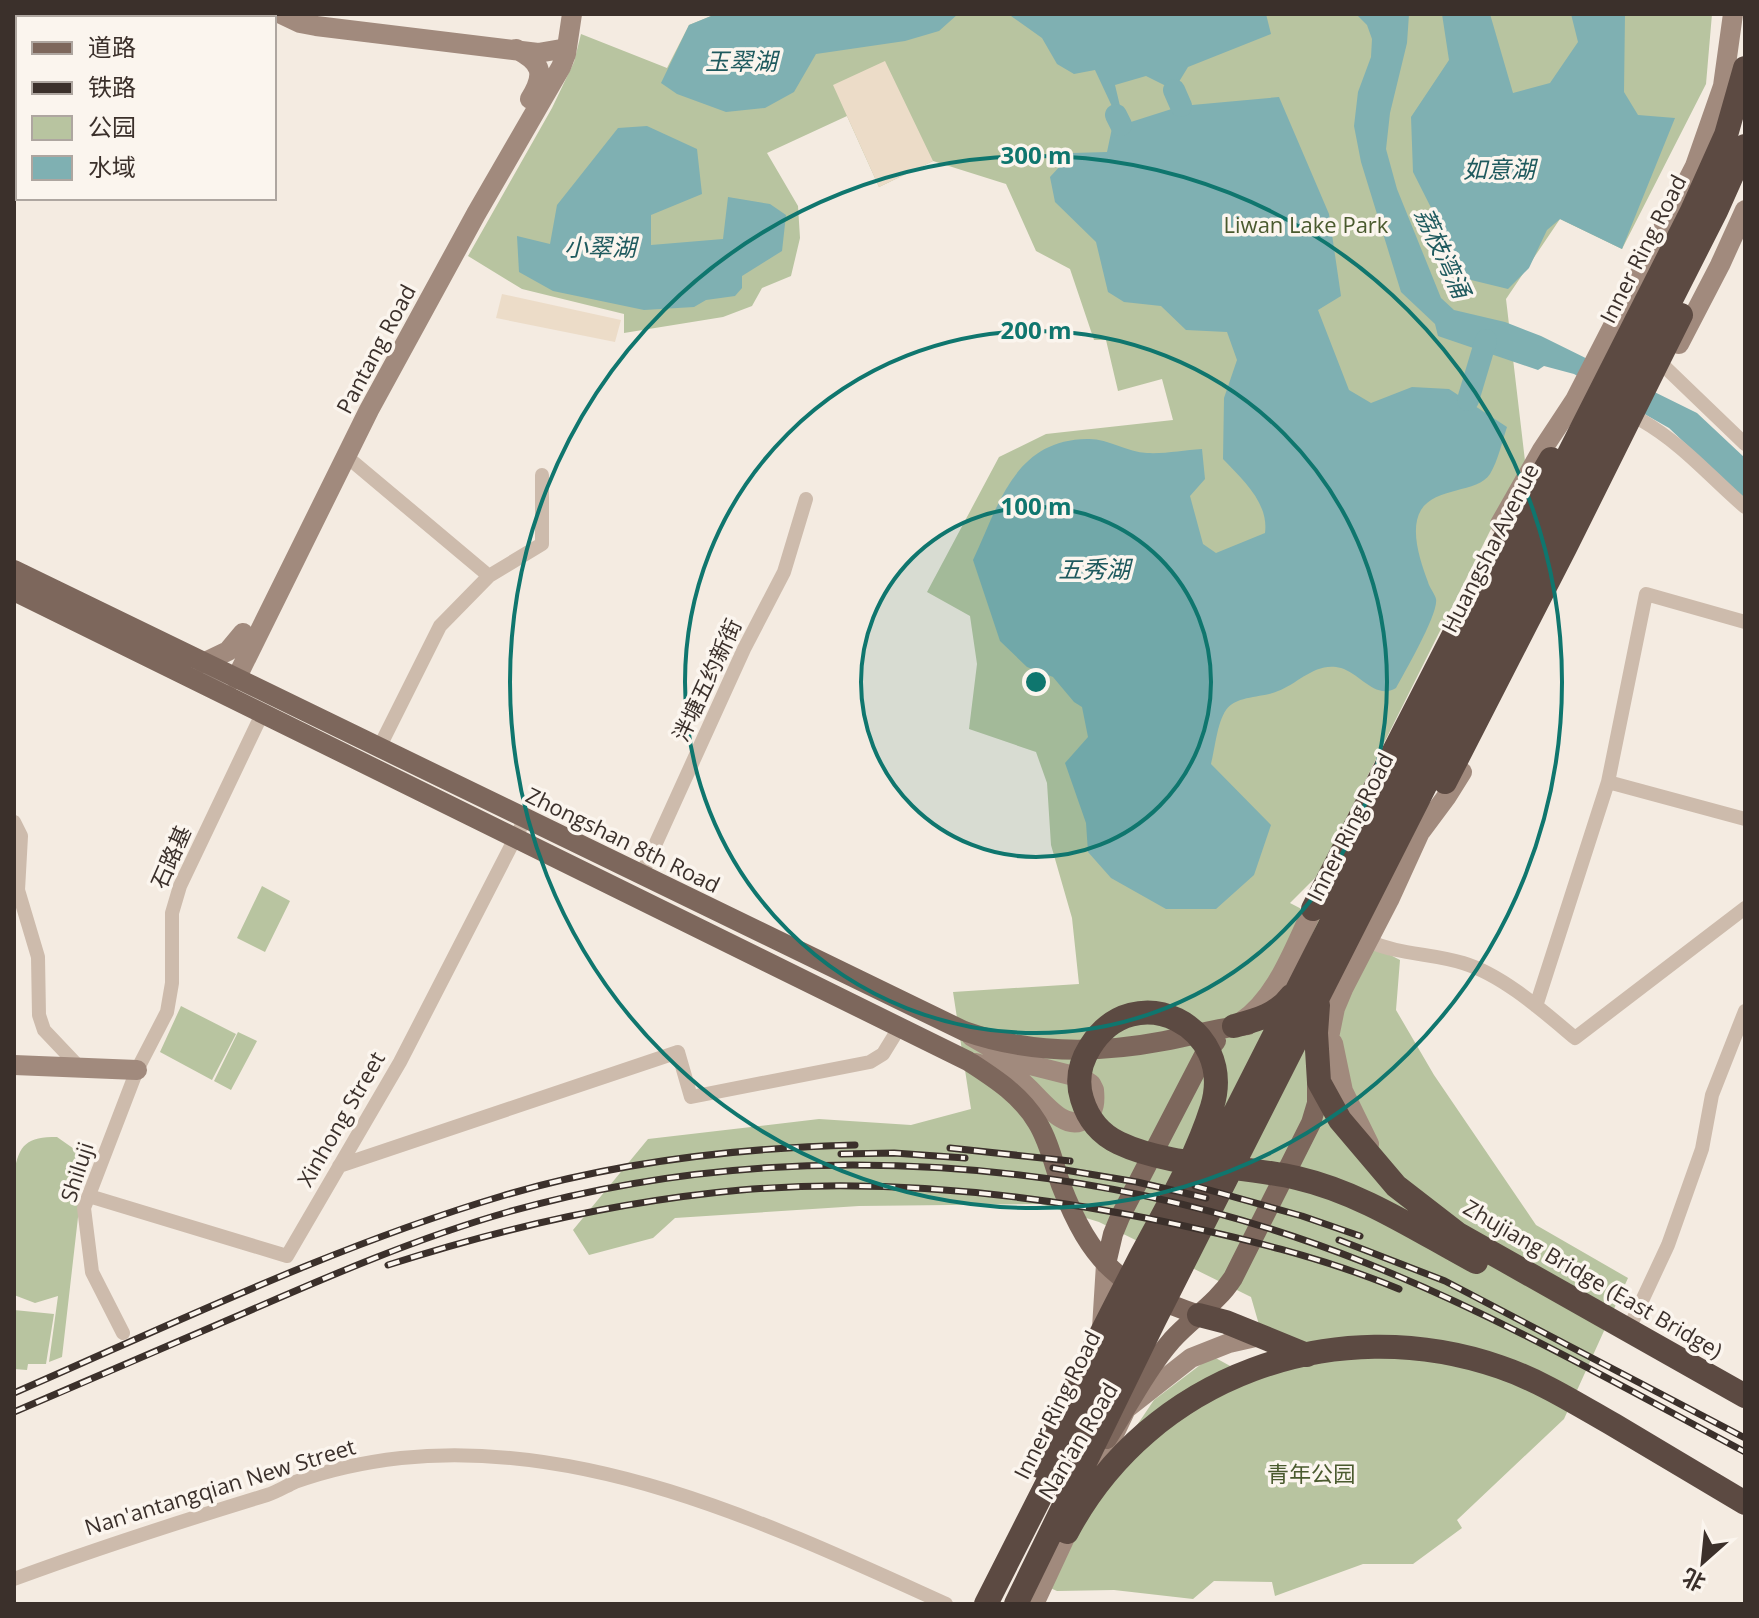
<svg xmlns="http://www.w3.org/2000/svg" width="1759" height="1618" font-family="'Open Sans','Noto Sans SC',sans-serif">
  <style>
    .green { fill: #b8c4a0 }
    .plaza { fill: #ecdcc8 }
    .water { fill: #7fb0b2 }
    .lines { fill: none; stroke-linecap: round; stroke-linejoin: round }
    .river { stroke: #7fb0b2; stroke-width: 22 }
    .street { stroke: #cdbbac; stroke-width: 14 }
    .secondary { stroke: #a18a7d; stroke-width: 20 }
    .primary { stroke: #7d675c; stroke-width: 20 }
    .highway { stroke: #5c4a42; stroke-width: 24 }
    .rail-casing { stroke: #3b302b; stroke-width: 7 }
    .rail { stroke: #fbf5ee; stroke-width: 4; stroke-dasharray: 12; stroke-linecap: butt }
    .ring { fill: none; stroke: #0f766e; stroke-width: 4 }
    .labels { text-anchor: middle; stroke-width: 7; stroke-linejoin: round; paint-order: stroke }
    .park-label { font-size: 22px; fill: #4a5a2e; stroke: #fbf5ee }
    .street-label { font-size: 22px; fill: #3b302b; stroke: #fbf5ee }
    .water-label { font-size: 24px; font-style: italic; fill: #1f5a5e; stroke: #fbf5ee }
    .centre { fill: #0f766e; stroke: #fbf5ee; stroke-width: 4 }
    .ring-label { font-size: 24px; text-anchor: middle; font-weight: bold; fill: #0f766e; stroke: #fbf5ee; stroke-width: 7; stroke-linejoin: round; paint-order: stroke }
  </style>
  <rect width="100%" height="100%" fill="#f4ebe1"/>
  <path class="green" d="M716,14H1712L1706,84L1622,249L1560,219L1506,299L1525,461L1318,875L1290,903L1400,960L1396,1010L1434,1075L1536,1225L1628,1278L1564,1419L1457,1520L1462,1528L1413,1564H1363L1275,1596L1272,1582L1214,1581L1193,1599L1114,1590L1057,1591L1048,1587L1104,1474L1154,1400L1212,1356L1232,1367L1268,1356L1251,1297L1099,1222L1041,1204L859,1206L675,1218L653,1238L589,1255L573,1230L648,1139L819,1119L911,1125L971,1109L953,992L1079,984L1072,918L1051,845L1047,783L1036,752L969,729L977,664L970,616L927,592L999,457L1046,434L1173,420L1162,379L1118,391L1106,340H1094L1070,269L1036,251L1006,184L933,161L879,187L847,116L767,153L798,206L800,238L791,276L762,288L752,306L723,317L624,333V314L522,289L468,256L552,108L574,62L581,34L667,68L689,25Z
    M262,886L290,901L265,952L237,938Z
    M181,1006L236,1034L212,1080L160,1052Z
    M238,1032L257,1041L231,1090L214,1081Z
    M57,1137L77,1151L84,1165L62,1357L49,1362L58,1296L35,1303L14,1295V1173C19,1144 27,1137 57,1137Z
    M14,1310L54,1314L46,1364H28L27,1370L14,1369Z"/>
  <path class="plaza" d="M885,61L933,161L879,187L833,85Z
    M502,294L621,320L615,342L496,318Z"/>
  <path class="water" d="M716,14H958L939,31L905,41L816,54L794,92L765,108L726,112L677,94L661,83L689,25Z
    M1004,14H1266L1271,34L1188,67L1174,90L1146,76L1115,85L1120,106L1116,115L1095,70L1074,74L1057,64L1042,38L1011,16Z
    M1356,14H1409L1407,43L1390,113L1386,149L1397,189L1441,298L1454,310L1505,322L1541,336L1697,413L1745,458V500L1669,428L1574,374L1544,366L1538,370L1438,336L1435,324L1401,292L1361,162L1354,126L1358,92L1371,57L1372,39L1367,25Z
    M1442,14H1490L1513,93L1550,83L1578,42L1571,14H1625L1624,92L1638,115L1675,118L1622,249L1560,219L1547,230L1529,268L1508,289L1467,279L1413,172L1411,117L1449,60Z
    M1279,97L1329,214L1341,296L1318,310L1349,390L1371,403L1412,387L1449,389L1507,427C1502,442 1498,461 1490,474C1478,493 1435,487 1421,510C1409,530 1421,563 1428,582C1429,587 1435,594 1436,599C1439,613 1404,673 1396,688C1375,700 1361,674 1341,668C1316,661 1299,683 1278,691C1263,698 1236,695 1226,710C1217,723 1215,749 1211,764L1271,825L1254,875L1216,909H1166L1111,878L1088,852L1086,823L1065,763L1088,737L1082,707L1074,702L1053,677L1027,667L1000,641L973,560C999,505 1014,440 1087,439C1107,438 1127,452 1147,453C1165,454 1184,450 1202,449L1205,479L1190,496L1203,544L1216,553L1265,533C1269,503 1243,480 1223,459L1224,398L1237,360L1227,332L1186,330L1161,306L1124,302L1108,292L1096,242L1055,202L1050,177L1072,153L1107,152L1112,128L1181,106Z
    M647,126L697,149L702,194L651,215V245L723,239L728,197L770,204L786,215L782,251L742,276V288L735,296L706,300L694,307L644,310L553,291L519,272L517,236L550,244L557,205L618,128Z"/>
  <g class="lines">
    <path class="river" d="M1174,90L1181,106
      M1116,115L1121,125
      M1468,400L1486,340"/>
    <path class="street" d="M14,83L18,90
      M1666,368L1745,444
      M1641,420C1684,445 1708,475 1745,507
      M346,456L489,576
      M379,748L440,626L489,576L542,544V475
      M1608,782L1646,594L1745,622
      M14,822L21,836L18,890L38,957L39,1015L44,1030L80,1068
      M641,876L744,649L784,572L806,499
      M1368,941C1400,955 1431,953 1463,963C1503,975 1544,1012 1575,1038L1745,908
      M1536,1006L1608,782L1745,819
      M339,1166L678,1052L691,1097L870,1062L883,1054L899,1028
      M89,1196L287,1256L400,1062L525,819
      M1633,1320L1668,1245L1702,1149L1712,1095L1745,1011
      M123,1333L92,1272L84,1208L137,1070L167,1012L172,983V913L180,886L262,714
      M14,1579C98,1548 182,1521 267,1495C277,1492 286,1486 295,1482C328,1470 366,1462 401,1458C591,1438 778,1528 946,1604"/>
    <path class="secondary" d="M281,14L300,23L316,26L538,53L567,48
      M516,49C543,63 545,74 530,99
      M1679,344L1720,265L1745,210
      M1500,524L1542,450L1575,400L1695,166L1723,86L1733,14
      M203,663L228,651L243,633
      M236,679L369,410L476,214L561,67L566,54L572,14
      M1421,831L1447,796L1462,772
      M1241,1022C1278,997 1294,947 1313,909L1316,897
      M971,1036L1014,1061L1082,1078L1091,1084L1094,1090C1095,1100 1095,1111 1086,1118C1063,1137 1035,1089 1017,1078C1004,1071 990,1067 976,1063
      M1333,1043L1343,1091L1369,1144
      M14,1065L137,1070
      M1323,1067L1335,1008L1343,989L1389,900L1425,821
      M1102,1328L1106,1264
      M1088,1489L1126,1409L1191,1358L1229,1343L1260,1336
      M1034,1604L1074,1518"/>
    <path class="primary" d="M14,570L964,1031C1029,1054 1096,1054 1164,1041C1192,1036 1220,1027 1248,1025
      M14,591L968,1061C994,1078 1020,1094 1037,1122C1049,1141 1054,1165 1061,1185C1091,1263 1121,1289 1199,1315
      M1106,1264L1113,1234L1120,1217L1203,1057L1216,1041
      M1107,1439C1128,1406 1146,1370 1172,1340C1192,1318 1217,1303 1233,1278L1311,1123L1317,1103V1076"/>
    <path class="highway" d="M1445,782L1565,548L1681,315
      M1313,909L1490,564L1551,459
      M1318,1005L1316,1033L1319,1082L1340,1120L1396,1186L1458,1234L1745,1396
      M1234,1026C1256,1020 1277,1015 1291,996
      M1199,1315L1226,1322L1307,1355
      M1039,1466C1069,1394 1106,1324 1142,1254C1167,1207 1196,1158 1212,1107C1237,1026 1134,975 1090,1047C1080,1063 1076,1080 1082,1099C1088,1119 1100,1134 1119,1143C1169,1167 1242,1165 1297,1178C1362,1193 1418,1231 1476,1262
      M1067,1532C1150,1376 1335,1310 1500,1367C1541,1381 1577,1404 1614,1425C1658,1451 1701,1477 1745,1503
      M986,1604L1692,211L1726,135L1745,68
      M1016,1604L1154,1321L1716,211L1745,146"/>
    <defs>
      <path id="rail" d="M950,1148L1070,1161
        M841,1154L894,1153L965,1158
        M1053,1168L1137,1182L1206,1198
        M1195,1186L1302,1216L1360,1236
        M1339,1240L1445,1281L1745,1438
        M388,1265C503,1228 620,1201 741,1190C881,1178 1024,1193 1161,1221C1242,1238 1322,1257 1399,1289
        M14,1393C175,1323 334,1246 502,1196C616,1162 736,1148 855,1145
        M14,1412C90,1380 166,1347 242,1314C329,1276 417,1238 508,1212C787,1133 1098,1156 1366,1263C1497,1315 1621,1386 1745,1452"/>
    </defs>
    <use href="#rail" class="rail-casing"/>
    <use href="#rail" class="rail"/>
  </g>
  <circle cx="1036" cy="682" r="175" fill="#0f766e" fill-opacity=".12"/>
  <g class="ring">
    <circle cx="1036" cy="682" r="175"/>
    <circle cx="1036" cy="682" r="351"/>
    <circle cx="1036" cy="682" r="526"/>
  </g>
  <g class="labels">
    <g class="park-label">
      <text x="1306" y="233">Liwan Lake Park</text>
      <text x="1311" y="1482">青年公园</text>
    </g>
    <g class="street-label">
      <text transform="translate(1643 249) rotate(-63)" y="8">Inner Ring Road</text>
      <text transform="translate(376 349) rotate(-62)" y="8">Pantang Road</text>
      <text transform="translate(1490 548) rotate(-63)" y="8">Huangsha Avenue</text>
      <text transform="translate(707 680) rotate(-65)" y="8">泮塘五约新街</text>
      <text transform="translate(1350 827) rotate(-63)" y="8">Inner Ring Road</text>
      <text transform="translate(623 840) rotate(26)" y="8">Zhongshan 8th Road</text>
      <text transform="translate(171 857) rotate(-66)" y="8">石路基</text>
      <text transform="translate(341 1119) rotate(-60)" y="8">Xinhong Street</text>
      <text transform="translate(77 1172) rotate(-72)" y="8">Shiluji</text>
      <text transform="translate(1593 1279) rotate(30)" y="8">Zhujiang Bridge (East Bridge)</text>
      <text transform="translate(1057 1405) rotate(-63)" y="8">Inner Ring Road</text>
      <text transform="translate(1078 1441) rotate(-59)" y="8">Nan'an Road</text>
      <text transform="translate(220 1487) rotate(-17)" y="8">Nan'antangqian New Street</text>
    </g>
    <g class="water-label">
      <text x="741" y="70">玉翠湖</text>
      <text x="1499" y="178">如意湖</text>
      <text x="600" y="256">小翠湖</text>
      <text transform="translate(1442 253) rotate(65)" y="8">荔枝湾涌</text>
      <text x="1094" y="578">五秀湖</text>
    </g>
  </g>
  <circle cx="1036" cy="682" r="12" class="centre"/>
  <g class="ring-label">
    <text x="1036" y="164">300 m</text>
    <text x="1036" y="339">200 m</text>
    <text x="1036" y="515">100 m</text>
  </g>
  <rect width="1759" height="1618" fill="none" stroke="#3b302b" stroke-width="32"/>
  <rect x="16" y="16" width="260" height="184" fill="#fbf5ee" stroke="#aea6a0" stroke-width="2"/>
  <rect x="32" y="42" width="40" height="12" fill="#7d675c" stroke="#aea6a0" stroke-width="2"/>
  <text x="88" y="56" font-size="24" fill="#3b302b">道路</text>
  <rect x="32" y="82" width="40" height="12" fill="#3b302b" stroke="#aea6a0" stroke-width="2"/>
  <text x="88" y="96" font-size="24" fill="#3b302b">铁路</text>
  <rect x="32" y="116" width="40" height="24" fill="#b8c4a0" stroke="#aea6a0" stroke-width="2"/>
  <text x="88" y="136" font-size="24" fill="#3b302b">公园</text>
  <rect x="32" y="156" width="40" height="24" fill="#7fb0b2" stroke="#aea6a0" stroke-width="2"/>
  <text x="88" y="176" font-size="24" fill="#3b302b">水域</text>
  <g transform="translate(1703 1562) rotate(207)" stroke="#fbf5ee" stroke-width="6" paint-order="stroke">
  <path d="M0-6L14 30L0 20L-14 30Z" fill="#3b302b"/>
  <text y="-12" font-size="22" font-weight="bold" text-anchor="middle" fill="#3b302b">北</text>
  </g>
</svg>
